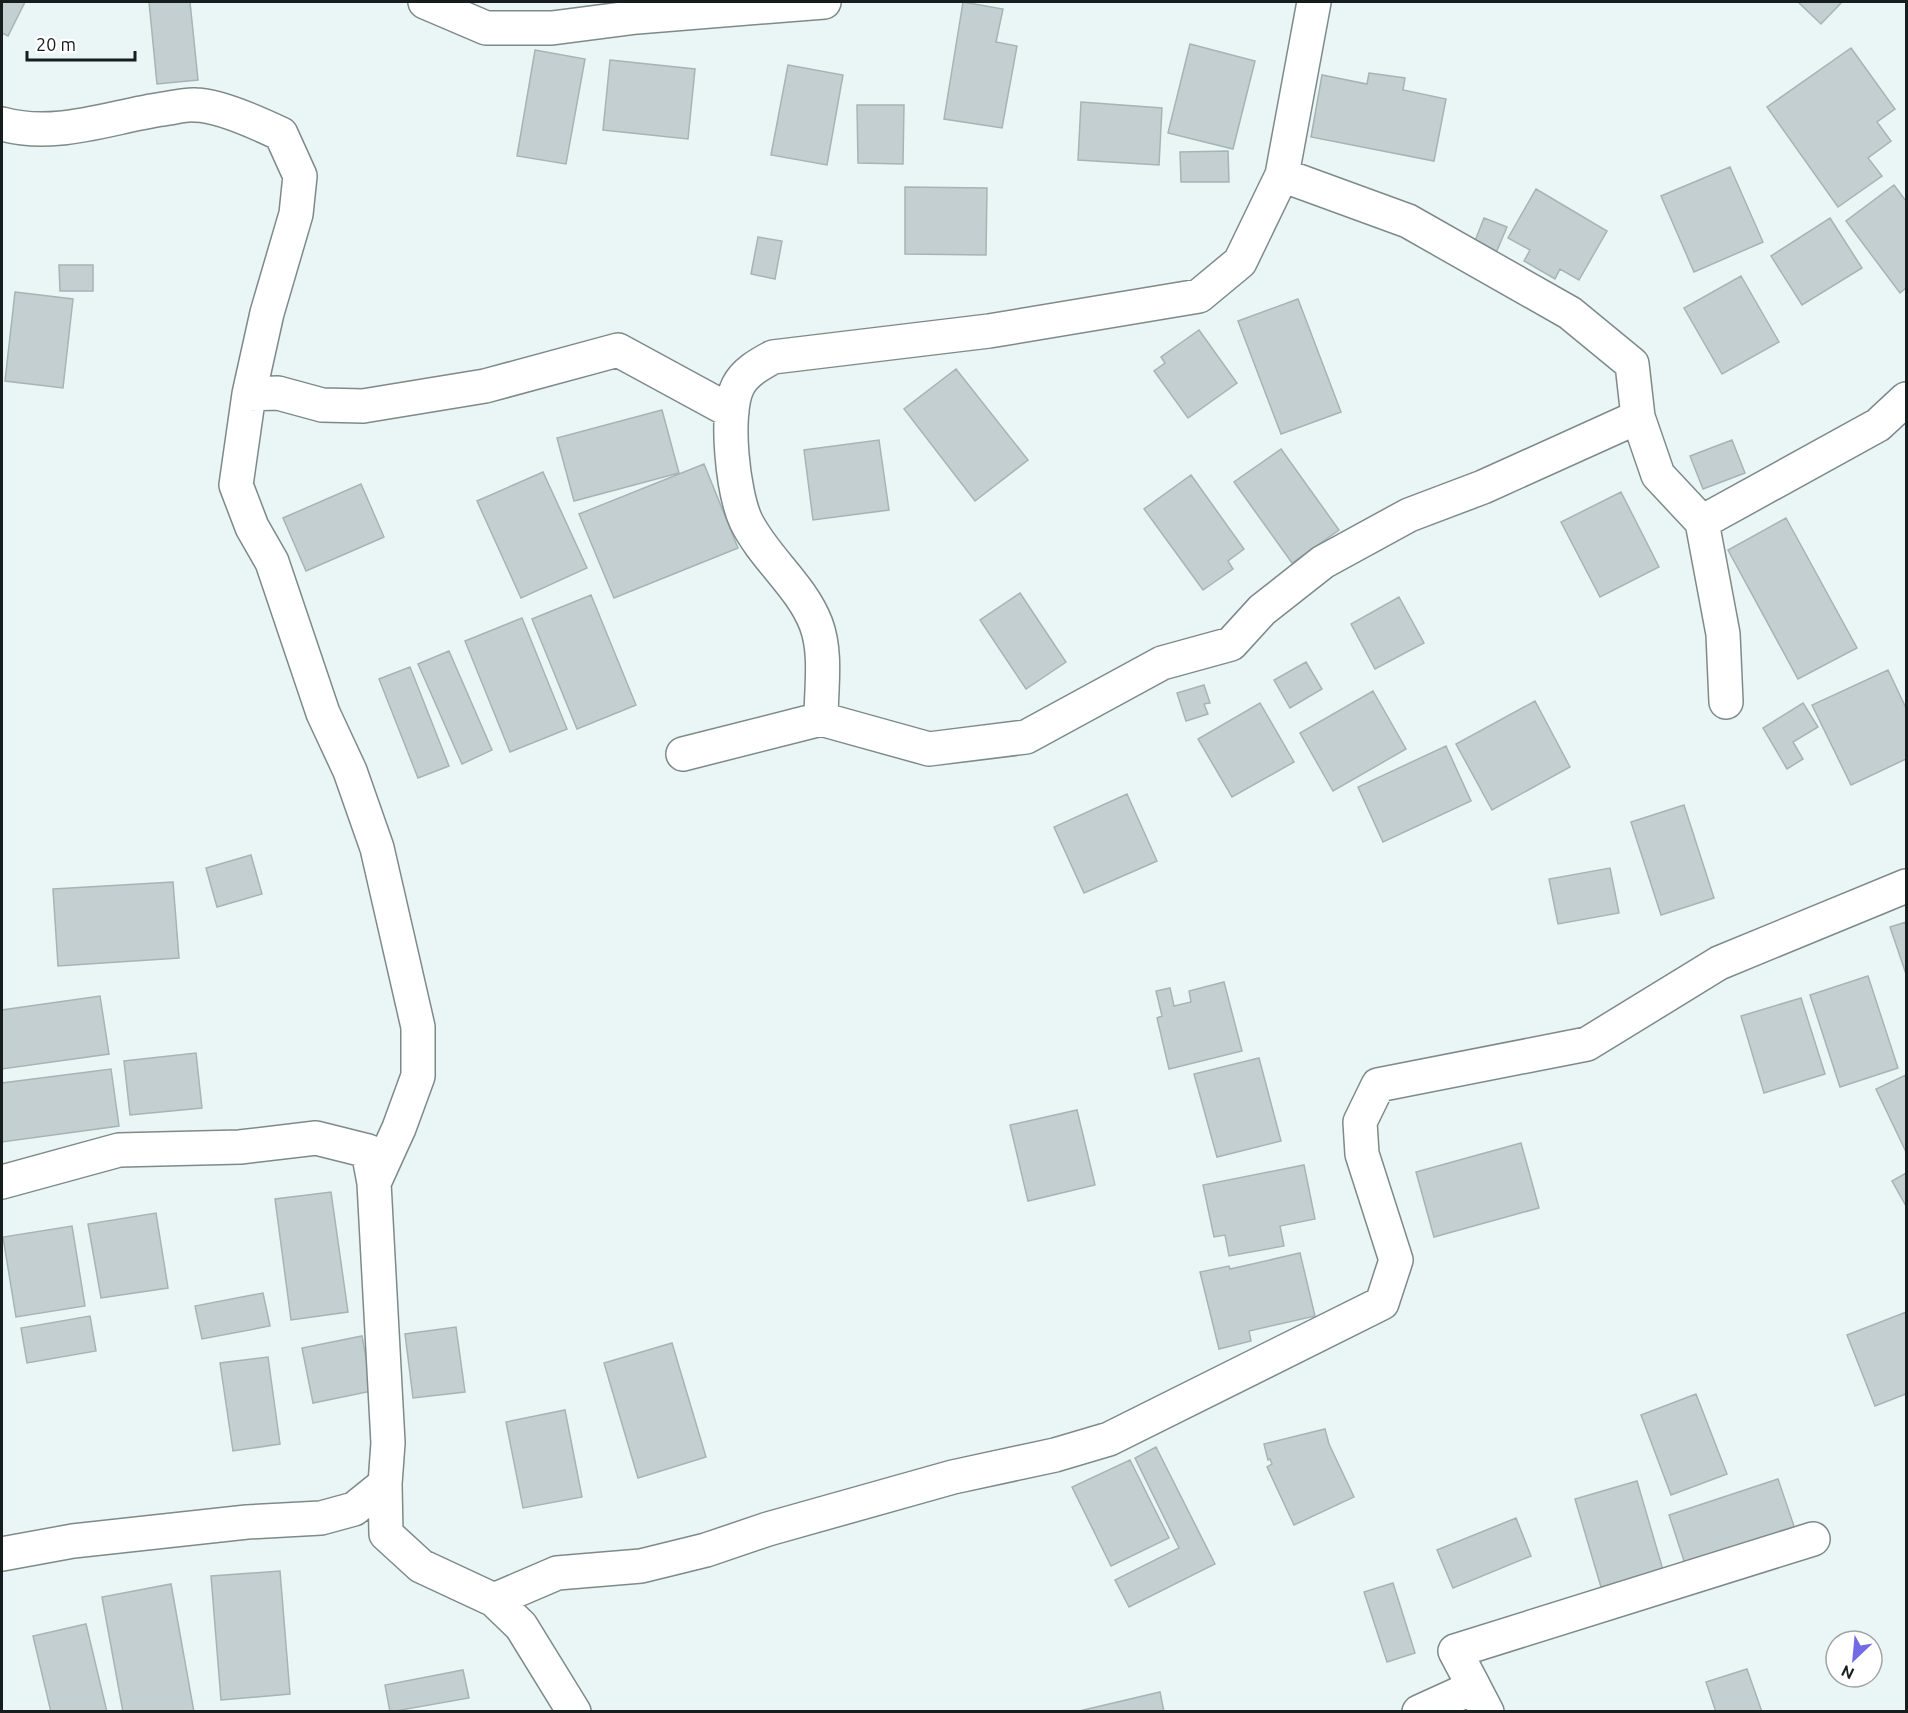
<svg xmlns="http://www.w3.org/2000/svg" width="1908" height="1713" font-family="Ubuntu,sans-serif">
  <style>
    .building { fill: #c3cfd1; stroke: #a7b4b6; stroke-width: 1.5 }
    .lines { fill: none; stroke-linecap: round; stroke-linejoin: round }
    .minor-casing { stroke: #7e8a89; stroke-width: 36 }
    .minor { stroke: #fff; stroke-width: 33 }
  </style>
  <rect width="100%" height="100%" fill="#e9f6f5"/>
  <path class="building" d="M2,2H25L8,36L2,33Z
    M149,2H190L198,80L157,84Z
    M963,2L1003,9L996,42L1017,46L1002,128L944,119Z
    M1798,2H1842L1821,24Z
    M1190,44L1255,61L1233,149L1168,133Z
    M1851,48L1895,109L1877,122L1891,141L1868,158L1882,176L1838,207L1767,107Z
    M535,50L585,59L566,164L517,156Z
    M610,60L695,69L688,139L603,130Z
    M788,65L843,75L827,165L771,155Z
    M1369,73L1405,78L1403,90L1446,99L1434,161L1311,137L1322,75L1367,84Z
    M1081,102L1162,108L1159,165L1078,160Z
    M857,105H904L903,164L858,163Z
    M1228,151L1229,182H1181L1180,152Z
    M1730,167L1763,242L1694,272L1661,196Z
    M1894,185L1906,201V288L1900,293L1846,221Z
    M905,187L987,188L986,255L905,254Z
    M1536,189L1607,231L1579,280L1560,269L1555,279L1524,261L1530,250L1508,238Z
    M1484,218L1507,227L1493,260L1471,251Z
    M1830,218L1862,268L1802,305L1771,256Z
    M758,237L782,241L775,279L751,274Z
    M59,265H93V291H60Z
    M1741,276L1779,342L1722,374L1684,308Z
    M15,292L73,299L63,388L5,381Z
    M1298,299L1341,412L1281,434L1238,321Z
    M1199,330L1237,383L1188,418L1154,371L1165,363L1161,357Z
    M956,369L1028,460L975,501L904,409Z
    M662,410L679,473L574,501L557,438Z
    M879,440L889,510L813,520L804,450Z
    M1732,440L1745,473L1703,489L1690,456Z
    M1281,449L1339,530L1292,563L1234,482Z
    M704,464L738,548L614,598L579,514Z
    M543,472L587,568L521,598L477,501Z
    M1191,475L1244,549L1228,561L1233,569L1203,590L1144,509Z
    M361,484L384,537L306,571L283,518Z
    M1621,492L1659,567L1600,597L1561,522Z
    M1786,518L1857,648L1798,679L1728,550Z
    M1020,593L1066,662L1026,689L980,620Z
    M591,595L636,705L577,729L532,619Z
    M1399,597L1424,643L1375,669L1351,624Z
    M522,618L567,729L510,752L465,641Z
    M449,651L492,750L462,764L418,664Z
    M1306,662L1322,689L1290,708L1274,680Z
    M410,667L449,766L418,778L379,679Z
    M1888,670L1906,708V759L1851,785L1812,705Z
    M1204,685L1210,703L1204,704L1208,714L1186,721L1177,693Z
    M1373,691L1406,749L1333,791L1300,733Z
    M1535,701L1570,767L1492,810L1456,744Z
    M1260,703L1294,762L1232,797L1198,739Z
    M1803,703L1818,727L1793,742L1803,759L1787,769L1763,728Z
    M1446,746L1471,801L1383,842L1358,787Z
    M1127,794L1157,861L1084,893L1054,827Z
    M1684,805L1714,898L1661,915L1631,822Z
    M251,855L262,894L217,907L206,868Z
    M1610,868L1619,913L1558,924L1549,879Z
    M173,882L179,958L58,966L53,889Z
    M1906,922V974L1890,927Z
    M1868,976L1898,1068L1840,1087L1810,995Z
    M1224,982L1242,1051L1169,1069L1157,1018L1162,1016L1156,991L1170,988L1174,1006L1191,1002L1189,991Z
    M100,996L109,1054L2,1069V1010Z
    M1801,998L1825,1074L1764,1093L1741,1016Z
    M196,1053L202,1108L130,1115L124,1061Z
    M1259,1058L1281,1141L1217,1157L1194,1074Z
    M111,1069L119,1126L2,1142V1083Z
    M1906,1075V1152L1876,1089Z
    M1077,1110L1095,1185L1028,1201L1010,1125Z
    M1521,1143L1539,1208L1434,1237L1416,1172Z
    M1304,1165L1315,1219L1280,1226L1284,1246L1229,1256L1225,1235L1214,1237L1203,1185Z
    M1906,1173V1206L1892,1181Z
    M331,1192L348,1312L291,1320L275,1199Z
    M156,1213L168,1288L101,1298L88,1224Z
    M72,1226L85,1306L16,1317L3,1237Z
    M1300,1253L1315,1316L1249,1331L1251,1341L1219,1349L1200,1272L1229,1266L1230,1269Z
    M263,1293L270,1326L202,1339L195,1306Z
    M1906,1312V1394L1875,1406L1847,1335Z
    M90,1316L96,1351L27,1363L21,1328Z
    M456,1327L465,1392L413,1398L405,1334Z
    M362,1336L372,1391L313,1403L302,1348Z
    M672,1343L706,1457L638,1478L604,1363Z
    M268,1357L280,1444L233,1451L220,1363Z
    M1696,1394L1727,1474L1671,1495L1641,1415Z
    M565,1410L582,1497L523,1508L506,1422Z
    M1325,1429L1329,1444L1354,1497L1294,1525L1267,1467L1272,1464L1270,1459L1268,1460L1264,1444Z
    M1156,1447L1215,1564L1129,1607L1115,1580L1179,1548L1135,1458Z
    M1130,1460L1169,1538L1111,1566L1072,1487Z
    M1778,1479L1799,1541L1689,1576L1669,1515Z
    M1637,1481L1663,1570L1601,1587L1575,1499Z
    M1516,1518L1531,1556L1453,1588L1437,1550Z
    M280,1571L290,1694L221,1700L211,1576Z
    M1393,1583L1415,1653L1387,1662L1364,1592Z
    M171,1584L194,1712H123L102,1597Z
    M86,1624L107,1712H51L33,1636Z
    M1747,1669L1762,1712H1716L1706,1682Z
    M463,1670L469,1698L390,1712L385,1685Z
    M1160,1692L1164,1712H1075Z"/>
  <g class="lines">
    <defs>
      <path id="minor" d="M425,2L486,28H552L637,17L824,2
        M2,124C56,139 109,117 163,109C173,108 185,104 195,105C218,105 260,124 281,134L300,176L296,214L267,313L249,394L236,485L252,527L272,562L323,713L350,771L377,848L418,1027V1076L399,1128L374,1183
        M1282,175L1408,221L1570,313L1632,364L1638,417L1658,475L1702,522L1878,425L1906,399
        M249,394L278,393L322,405L363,406L485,386L618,350L732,412
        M1702,522L1723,634L1726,702
        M821,719L929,749L1026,737L1162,663L1231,644L1262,610L1323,562L1409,515L1483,487L1638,417
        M683,754L821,719C821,689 827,653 816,624C801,585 764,558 746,521C733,493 724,414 738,386C745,372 760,364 773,357L989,331L1199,296L1240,262L1282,175L1314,2
        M2,1182L119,1150L240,1147L316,1138L368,1151L374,1183L388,1443L385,1484L386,1534L421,1566L494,1600L521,1626L574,1712
        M2,1554L73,1541L247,1522L321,1518L354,1509L385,1484
        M494,1600L557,1573L641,1566L706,1550L768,1529L953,1477L1055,1455L1109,1439L1382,1303L1396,1260L1362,1154L1360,1122L1378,1085L1587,1044L1719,963L1906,886
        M1474,1687L1455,1651L1813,1539
        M1419,1712L1474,1687L1487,1712"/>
    </defs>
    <use href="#minor" class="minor-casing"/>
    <use href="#minor" class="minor"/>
  </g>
  <rect width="1908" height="1713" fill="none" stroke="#171c1c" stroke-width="6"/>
  <g transform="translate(1854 1659) rotate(206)"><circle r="28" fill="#ffffff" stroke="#a2a4a4" stroke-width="1.5"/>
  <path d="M0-4.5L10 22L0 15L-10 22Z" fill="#726be5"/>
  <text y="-9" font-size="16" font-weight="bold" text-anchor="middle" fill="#171c1c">N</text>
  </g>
  <path d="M27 51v9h108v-9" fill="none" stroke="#171c1c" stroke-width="3"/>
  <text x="36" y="51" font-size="18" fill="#171c1c" stroke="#ffffff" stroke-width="4.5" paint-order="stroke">20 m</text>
</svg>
